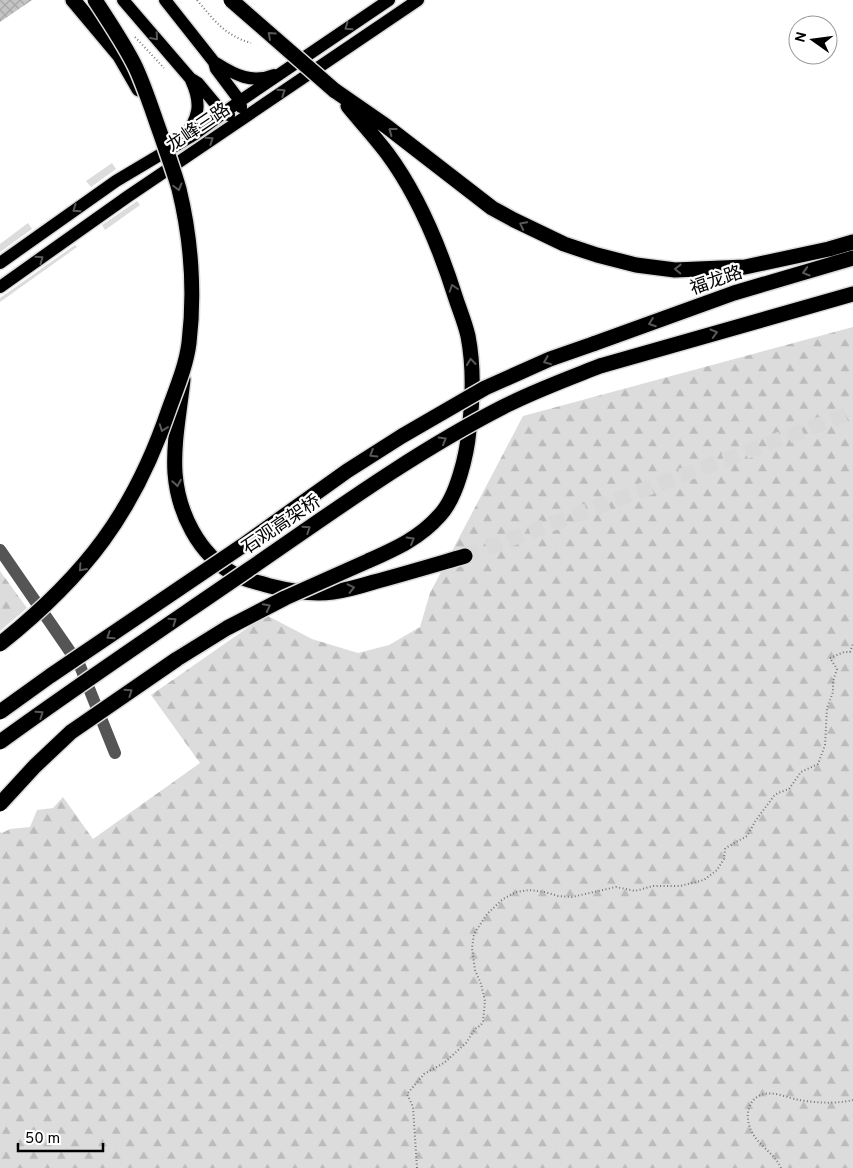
<svg xmlns="http://www.w3.org/2000/svg" width="853" height="1168" font-family="Overpass,'Noto Sans SC',sans-serif">
  <style>
    .grass { fill: #dcdcdc }
    .forest { fill: url(#forest-firs) }
    .building { fill: url(#building-cross-hatch) }
    .lines { fill: none; stroke-linecap: round; stroke-linejoin: round }
    .highway-tunnel { stroke: #d9d9d9; stroke-width: 15; stroke-dasharray: 15 8; stroke-linecap: butt }
    .major-casing { stroke: #dbdbdb; stroke-width: 15 }
    .highway-casing { stroke: #dbdbdb; stroke-width: 18 }
    .path { stroke: #777; stroke-width: 2; stroke-dasharray: 1 2.5; stroke-linecap: butt }
    .minor { stroke: #555; stroke-width: 12 }
    .major { stroke: #000; stroke-width: 12 }
    .highway { stroke: #000; stroke-width: 15 }
    .highway-bridge-casing { stroke: #dbdbdb; stroke-width: 18; stroke-linecap: butt }
    .highway-bridge { stroke: #000; stroke-width: 15 }
    .oneway { stroke: #595959 }
    .labels { text-anchor: middle; stroke-width: 4.5; stroke-linejoin: round; paint-order: stroke }
    .street-label { font-size: 18px; fill: #000; stroke: #fff }
  </style>
  <defs>
    <pattern id="forest-firs" width="22" height="20" patternUnits="userSpaceOnUse" patternTransform="scale(1.25)"><rect width="22" height="20" fill="#dcdcdc"/><path d="M5 1l3.5 6h-7zM16 11l3.5 6h-7z" fill="#bbb"/></pattern>
    <pattern id="building-cross-hatch" width="8" height="8" patternUnits="userSpaceOnUse" patternTransform="scale(1.25)"><rect width="8" height="8" fill="#c4c4c4"/><path d="M0 0l8 8M0 8l8-8" fill="none" stroke="#a7a7a7"/></pattern>
  </defs>
  <rect width="100%" height="100%" fill="#fff"/>
  <path class="grass" d="M112,163L116,169L91,187L86,181Z
    M137,201L140,205L105,230L102,225Z
    M28,223L32,229L0,252V244Z
    M75,245L77,247L0,302V298Z"/>
  <path class="forest" d="M853,327V1168H0V832L2,833L10,829L30,827L37,810L53,808L63,797L93,839L200,763L151,695L266,615L312,639L358,653L389,645L420,627L430,593L523,416Z
    M0,571L27,608L0,631Z"/>
  <path class="building" d="M0,0H32L0,22Z"/>
  <g class="lines">
    <path class="highway-tunnel" d="M465,556L853,412"/>
    <defs>
      <path id="major" d="M123,0L190,78L198,83L223,113L229,115
        M165,0L214,62L216,69L240,101L241,107
        M216,63C235,75 252,84 274,75
        M184,138C199,117 202,104 191,80
        M0,263L116,181L195,134L240,101L389,0
        M0,287L127,197L418,0"/>
      <path id="highway" d="M73,0L120,56L139,89
        M334,90L386,126L492,208L514,220L564,244L597,255L636,265L675,270L745,267L829,249L853,242
        M348,106C361,122 375,137 387,153C419,196 440,248 456,299C460,311 465,323 468,336C474,367 473,399 469,430C467,454 457,497 440,515C420,538 395,549 368,561
        M593,344L734,293L853,258
        M600,366L853,294
        M183,379C180,410 173,442 175,473C178,512 198,554 234,574C244,580 258,582 270,586C290,591 312,595 333,592C347,590 361,586 374,582C404,574 434,565 465,556"/>
    </defs>
    <use href="#major" class="major-casing"/>
    <use href="#highway" class="highway-casing"/>
    <path class="path" d="M197,0C214,20 224,35 251,43
      M135,37L164,68
      M417,1168L413,1107L407,1094L424,1074L444,1063L466,1043L475,1029L481,1025L483,1021L485,1001L481,984L475,970L472,948L474,934L487,914L503,899L516,892L529,890L545,892L558,896L572,897L616,887L635,891L653,886H680L704,880L717,870L724,859L725,849L729,846L747,836L756,820L774,796L778,793L789,789L801,772L818,764L825,745L827,708L833,692V681L837,669L830,658L844,652H850L853,644
      M781,1168C775,1154 759,1146 752,1132C745,1119 746,1101 761,1095C772,1090 788,1098 799,1100C817,1103 835,1104 853,1100"/>
    <path class="minor" d="M0,550L80,666L115,753"/>
    <use href="#major" class="major"/>
    <use href="#highway" class="highway"/>
    <defs>
      <path id="highway-bridge" d="M231,0L334,90
        M0,644C85,576 134,513 169,409C177,387 186,366 189,343C195,293 191,238 179,189C174,171 167,153 161,135C153,113 146,90 136,68C125,45 109,22 95,0
        M0,712L50,676L242,546L347,471L402,436L485,388L550,359L593,344
        M0,742C81,683 165,627 248,570C331,513 413,453 503,407C534,391 567,379 600,366
        M0,804L35,766L71,732L177,659L227,628L285,598L368,561"/>
    </defs>
    <use href="#highway-bridge" class="highway-bridge-casing"/>
    <use href="#highway-bridge" class="highway-bridge"/>
  </g>
  <defs><path id="oneway-chevron" d="M-2-3.5L2.5 0L-2 3.5" fill="none" stroke-width="1.6" stroke-linecap="round" stroke-linejoin="round" transform="scale(1.25)"/></defs>
  <g class="oneway">
    <use href="#oneway-chevron" transform="translate(348 27) rotate(145)"/>
    <use href="#oneway-chevron" transform="translate(271 35) rotate(-138)"/>
    <use href="#oneway-chevron" transform="translate(155 37) rotate(49)"/>
    <use href="#oneway-chevron" transform="translate(282 92) rotate(-34)"/>
    <use href="#oneway-chevron" transform="translate(392 131) rotate(-143)"/>
    <use href="#oneway-chevron" transform="translate(210 140) rotate(-34)"/>
    <use href="#oneway-chevron" transform="translate(178 187) rotate(75)"/>
    <use href="#oneway-chevron" transform="translate(76 209) rotate(145)"/>
    <use href="#oneway-chevron" transform="translate(523 225) rotate(-153)"/>
    <use href="#oneway-chevron" transform="translate(40 259) rotate(-35)"/>
    <use href="#oneway-chevron" transform="translate(678 269) rotate(-179)"/>
    <use href="#oneway-chevron" transform="translate(806 272) rotate(164)"/>
    <use href="#oneway-chevron" transform="translate(453 288) rotate(-108)"/>
    <use href="#oneway-chevron" transform="translate(652 323) rotate(160)"/>
    <use href="#oneway-chevron" transform="translate(714 333) rotate(-16)"/>
    <use href="#oneway-chevron" transform="translate(547 361) rotate(158)"/>
    <use href="#oneway-chevron" transform="translate(471 362) rotate(-96)"/>
    <use href="#oneway-chevron" transform="translate(163 428) rotate(110)"/>
    <use href="#oneway-chevron" transform="translate(443 440) rotate(-30)"/>
    <use href="#oneway-chevron" transform="translate(373 454) rotate(148)"/>
    <use href="#oneway-chevron" transform="translate(177 483) rotate(81)"/>
    <use href="#oneway-chevron" transform="translate(307 529) rotate(-34)"/>
    <use href="#oneway-chevron" transform="translate(411 540) rotate(-30)"/>
    <use href="#oneway-chevron" transform="translate(82 568) rotate(132)"/>
    <use href="#oneway-chevron" transform="translate(351 588) rotate(-13)"/>
    <use href="#oneway-chevron" transform="translate(267 607) rotate(-27)"/>
    <use href="#oneway-chevron" transform="translate(173 621) rotate(-35)"/>
    <use href="#oneway-chevron" transform="translate(110 636) rotate(146)"/>
    <use href="#oneway-chevron" transform="translate(129 692) rotate(-34)"/>
    <use href="#oneway-chevron" transform="translate(40 714) rotate(-35)"/>
  </g>
  <g class="labels">
    <g class="street-label">
      <text transform="translate(198 127) rotate(-34)" y="6">龙峰三路</text>
      <text transform="translate(716 280) rotate(-19)" y="6">福龙路</text>
      <text transform="translate(281 524) rotate(-34)" y="6">石观高架桥</text>
    </g>
  </g>
  <g transform="translate(813 40) rotate(284)"><circle r="24" fill="#ffffff" stroke="#999999"/>
  <path d="M0-4L9 19L0 12L-9 19Z" fill="#000000"/>
  <text y="-8" font-size="14" font-weight="bold" text-anchor="middle" fill="#000000">N</text>
  </g>
  <path d="M18 1143v8h85v-8" fill="none" stroke="#000000" stroke-width="2.5"/>
  <text x="25" y="1143" font-size="15" fill="#000000" stroke="#ffffff" stroke-width="4" paint-order="stroke">50 m</text>
</svg>
